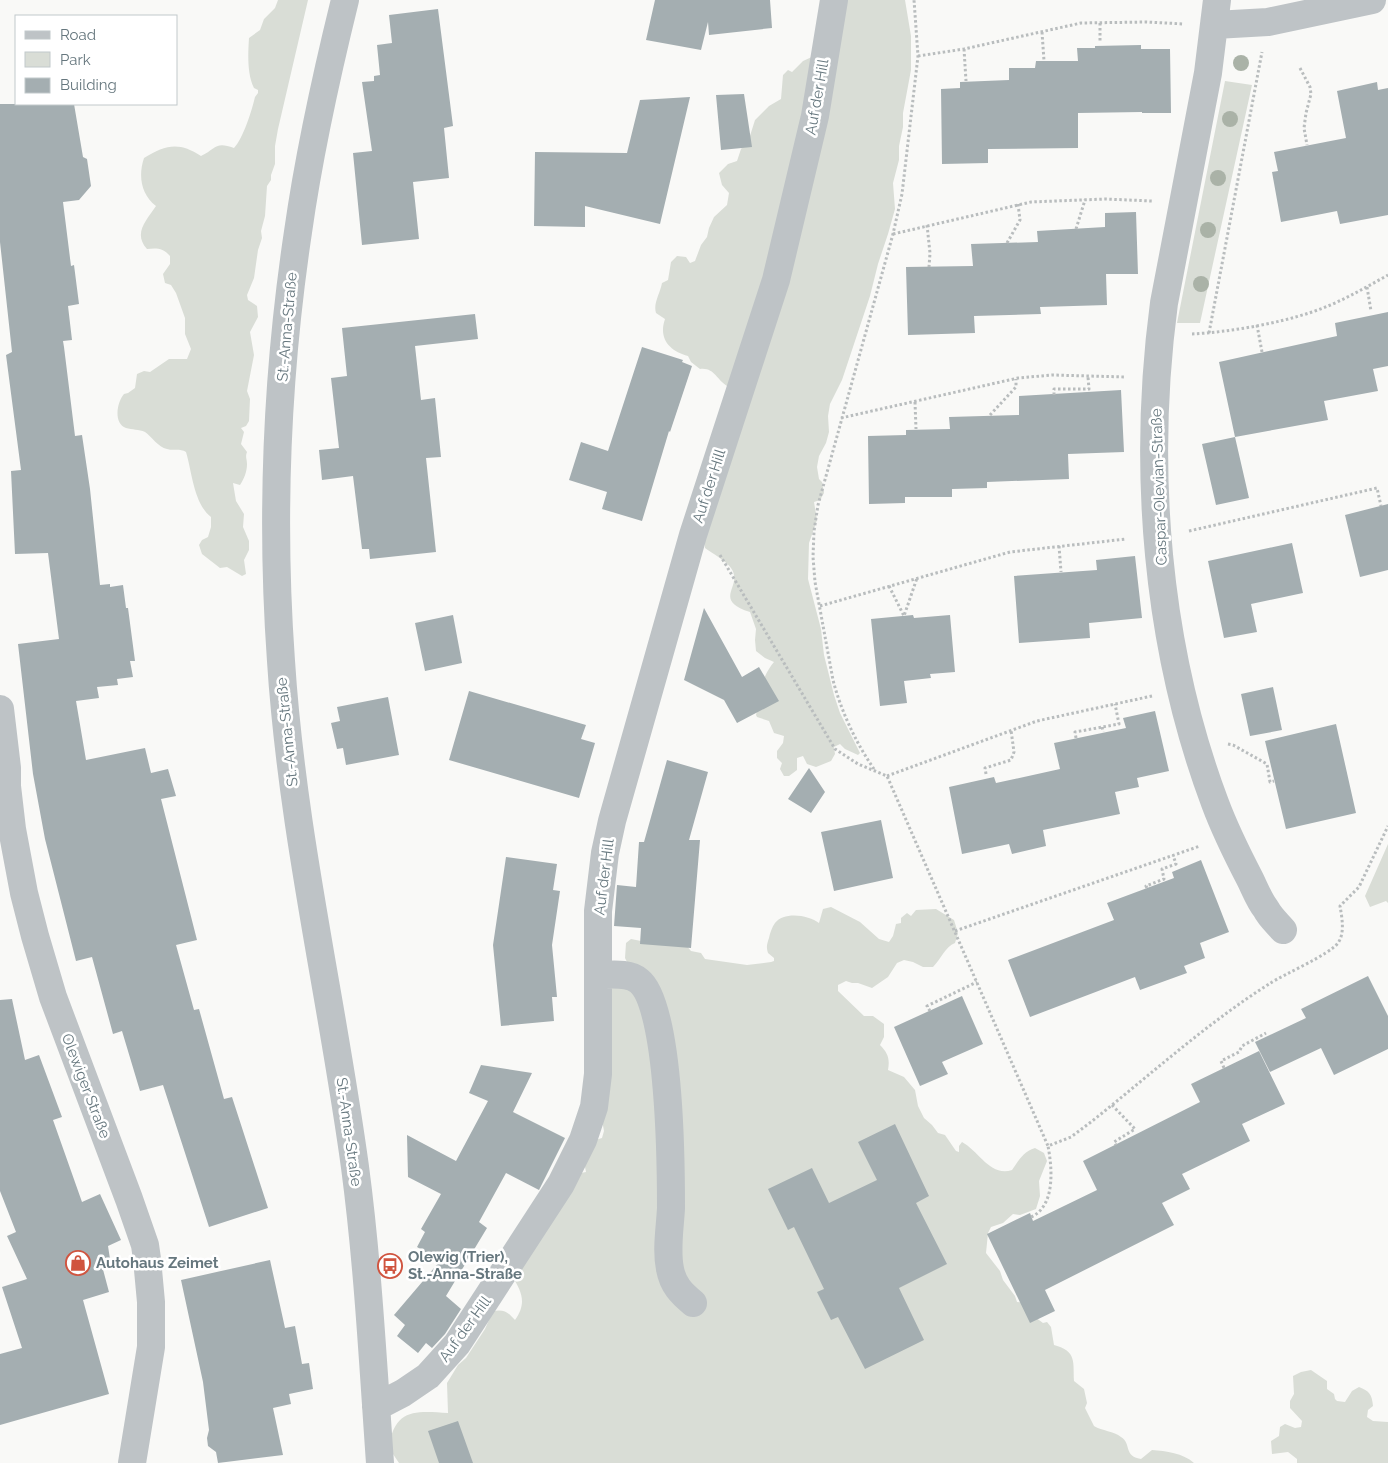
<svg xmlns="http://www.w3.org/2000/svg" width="1388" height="1463" font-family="Raleway,sans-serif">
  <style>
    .green { fill: #d9ddd6 }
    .building { fill: #a4aeb1 }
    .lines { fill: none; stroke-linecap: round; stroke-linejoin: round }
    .path { stroke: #b9bdbe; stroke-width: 3; stroke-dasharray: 2.5 2.5; stroke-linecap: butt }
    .minor { stroke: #bec3c6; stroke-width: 28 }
    .tree { fill: #aab2a7 }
    .labels { text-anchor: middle; stroke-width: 5; stroke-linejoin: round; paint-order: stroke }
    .street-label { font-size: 15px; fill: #66777e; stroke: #fff }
    .poi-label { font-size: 15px; font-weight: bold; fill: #66777e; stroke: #fff; text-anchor: start }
  </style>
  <rect width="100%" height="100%" fill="#f9f9f7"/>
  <path class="green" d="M278,0H308L278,129L275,146V164L271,175V180L267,186L265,216L261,231L262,238L258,250L254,278L247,295L248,300L257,306L258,317L250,332L254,355L247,391L250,399L249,421L246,426L241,428L244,432L241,444L247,452C245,457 247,459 247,464C247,472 244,479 240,485L233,483L236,501L244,514L243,527L249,541V550L244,560L246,574L242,576L227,567L220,568L202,554L199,545L202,540L208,537L211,527V517C194,504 192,472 186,452C180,448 173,451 167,449C158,447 152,437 145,432C139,429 132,430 126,428C113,423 117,402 124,394L128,393L135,388L137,374L144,371L150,372L169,359H187L191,349L185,334V318L176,293L171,285L165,283L163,274L170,264V256C163,248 157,248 147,249C133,233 146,221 156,206C141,194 138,176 144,158C165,145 179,141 201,156C216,149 215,141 234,148C243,139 252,110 255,97L258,93V90L254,88C247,74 248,54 249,38L260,30L264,19L275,8Z
    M840,0H905L911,36V70L903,113V127L899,146V160L893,183L895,209L888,234L878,264L870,296L842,380L830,404L828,416L829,432L826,443L819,456L817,467L819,479L822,482L824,493L820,500L814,502L817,520L809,543L808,579L821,629L824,655L834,695L840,713L860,753L858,755L845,749L840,744L834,747L835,754L831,761L816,767L807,764L803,756L797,758V770L789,776H784L780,769L782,763L777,758V751L783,743L784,736L774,733L769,721L757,717L756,715C762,694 759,680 774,662L765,658L756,651L755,640L756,629L750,612C711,599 744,587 731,568C725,560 713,554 705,548L703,530L743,393C738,391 732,389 727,386C717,380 714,367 700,369L691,362L688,356C670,351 658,339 665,319L656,313C653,303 660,294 662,283L668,280L671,262L677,256L686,257L690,263L695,261L701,245L707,237L709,228L714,217L727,205L729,193L722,185L719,173L728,164L737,161L741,149L749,139L755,120L769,106L781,99L783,75L788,70L792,72L803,61L814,56Z
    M1225,81L1252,85L1200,323H1177Z
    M1388,844V903L1386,901L1370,907L1365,896Z
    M831,907L860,922L879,939L889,942L893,936L896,924L901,923V918L907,913L911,916L916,910L936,909L954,920L958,933L955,943C945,947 941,959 933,967H923L913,962L904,960L897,963L888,977L872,988L858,983H852L846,981L838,985V991L864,1016H873L884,1024V1037L880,1045C888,1053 890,1059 888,1070L904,1077L915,1090L918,1106L924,1118L932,1125L938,1133L945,1135L956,1151L959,1152V1146L962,1142C979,1151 990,1177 1012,1170C1019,1160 1023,1152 1035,1148L1044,1153L1047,1161L1039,1181L1040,1196L1036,1209L1020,1215L1013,1214L1003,1223L991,1227L988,1233L986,1253L1000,1271L1003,1280L1015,1296L1017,1302L1032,1303L1035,1317L1043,1323L1047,1322L1051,1327L1054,1345C1077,1351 1073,1362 1074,1381L1084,1389L1087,1403L1085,1408L1094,1426C1102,1431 1114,1431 1121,1437C1132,1444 1123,1456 1141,1459L1152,1450C1166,1451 1183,1453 1194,1463H399L389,1448C394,1408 416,1411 448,1413L447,1383L458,1365L466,1358L485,1329L493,1311C504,1309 508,1312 515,1320C527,1303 522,1292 512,1276L576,1174L586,1172L584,1162L592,1141L602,1138L604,1131L602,1120L608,990L629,966L625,958L626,943L631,939L641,941L680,938L691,951L701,953L705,959L747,965L771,962L774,961V958L768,953C766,947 767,944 769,938C770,933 772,927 775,923C784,911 809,915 819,923L823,909Z
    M1311,1370L1327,1381V1389L1334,1394L1335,1399L1337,1401L1345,1402L1352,1391L1359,1387C1369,1391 1372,1394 1373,1406L1368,1410L1367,1417L1373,1421L1388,1422V1463H1297V1459L1288,1452L1272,1454L1271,1441L1279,1436L1280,1427L1285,1424L1295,1428L1301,1427L1302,1421L1290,1408V1401L1294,1394L1293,1376L1301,1372Z"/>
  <path class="building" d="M655,0H770L772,28L709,35L708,22L701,50L646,40Z
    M438,9L453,126L444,128L449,178L413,182L419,239L362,245L353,153L372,151L362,82L374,81V76L380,75L377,45L392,43L389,15Z
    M1141,45V49H1170L1171,113H1142V112L1078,113V148L988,149V163L942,164L941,89L960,88V82L1009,80V68H1035L1036,61H1078L1077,48H1095V46Z
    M1377,82L1378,90L1388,88V215L1340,224L1337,211L1281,222L1272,172L1278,171L1274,152L1346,138L1337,91Z
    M744,94L752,147L721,150L716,95Z
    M690,97L660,224L585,206V227L534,226L535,152L627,153L640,100Z
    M0,104H74L83,157L87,159L91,186L79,200L63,202L71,266L74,265L79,304L68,306L72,340L63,341L64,347L75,436L82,435L90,489L100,585L110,584V587L123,585L126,608H128L135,661H130L133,677L117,679L118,685L97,687L99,698L76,701L86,760L145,748L151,773L168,769L176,796L161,799L197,940L176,945L194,1010L199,1009L224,1099L232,1097L268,1208L209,1227L163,1085L140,1091L122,1031L113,1034L92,957L76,961L45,839L33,774L18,644L59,639L48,553L15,554L11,471L21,470L6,355L12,352L0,242Z
    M1136,212L1138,274H1106L1107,305L1040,307L1041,314L974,316L975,333L908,335L906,267L973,266L971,244L1038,242L1037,231L1105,227V213Z
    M1388,312V366L1373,369L1378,391L1324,401L1328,420L1235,437L1219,362L1337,336L1335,323Z
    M475,314L478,339L415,346L421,400L435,398L441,457L426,458L436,552L370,559L369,549H362L353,476L322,480L319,450L339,448L331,378L347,376L342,328Z
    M642,347L683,360L682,362L692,366L670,432L669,431L642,521L602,509L607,492L569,480L581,442L608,451Z
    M1121,390L1124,452L1068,454L1069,479L987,482V488L952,489V497H905V503L869,504L868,436L906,435V430L950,429L949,417L1019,415V396Z
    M1235,437L1249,498L1216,505L1202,444Z
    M1388,504V570L1360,577L1345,515Z
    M1292,543L1303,593L1251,604L1257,632L1224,638L1208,561Z
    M1135,556L1142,618L1089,623L1090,638L1019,643L1014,576L1097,570L1096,560Z
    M704,608L742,677L759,667L779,701L737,723L724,700L684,680Z
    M453,615L462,663L425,671L415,623Z
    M913,615L914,618L950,615L955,672L930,674L931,678L904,681L907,703L880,706L871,619Z
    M1273,687L1282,730L1250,736L1241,694Z
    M469,691L586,725L581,739L595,743L579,798L449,760Z
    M388,697L399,755L346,765L343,748L337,749L331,723L340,721L337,707Z
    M1155,711L1169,771L1137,778L1139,787L1115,792L1120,814L1043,830L1046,846L1012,854L1009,844L962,854L949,787L994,777L996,783L1060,769L1054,743L1126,728L1123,718Z
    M1336,724L1356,813L1286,829L1265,741Z
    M667,760L708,772L689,840H700L691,948L640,944L641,928L614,926L617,885L636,887L639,842H644Z
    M809,768L825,792L811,813L788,799Z
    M881,820L893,878L834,891L821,832Z
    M506,857L557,864L553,890L560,891L552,945L557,997H552L554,1021L501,1026L493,945Z
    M1201,860L1229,932L1200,943L1205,958L1184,966L1187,973L1140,990L1135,977L1030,1017L1008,960L1114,920L1107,903L1174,878L1172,872Z
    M1368,976L1388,1016V1049L1334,1075L1321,1048L1270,1072L1255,1042L1306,1018L1301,1009Z
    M962,996L983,1044L942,1062L948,1074L920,1086L894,1027Z
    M12,999L25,1060L39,1055L62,1117L53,1120L82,1202L100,1194L121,1240L108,1246L110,1259L101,1262L109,1292L83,1300L109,1394L0,1425V1354L22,1348L2,1287L27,1279L7,1236L16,1232L0,1191V1000Z
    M1259,1051L1285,1104L1242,1124L1250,1141L1182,1174L1190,1189L1162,1203L1174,1225L1045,1290L1055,1311L1030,1323L987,1234L1030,1213L1033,1221L1097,1190L1083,1161L1200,1102L1191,1084Z
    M481,1065L532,1073L513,1112L565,1138L539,1190L506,1173L479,1222L487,1228L446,1296L461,1309L445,1334L432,1348L426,1343L418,1353L397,1336L405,1325L394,1315L440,1261L417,1247L425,1232L421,1229L441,1194L408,1177L407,1135L456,1161L488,1101L469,1093Z
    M895,1124L929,1196L916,1203L947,1264L899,1288L924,1340L865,1369L838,1317L831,1320L817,1292L824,1289L794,1227L788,1230L768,1189L812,1168L829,1203L877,1180L858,1142Z
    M270,1260L285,1328L295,1326L302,1364L309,1363L313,1389L289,1394L291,1404L273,1408L283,1455L218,1463L216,1452L208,1446L207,1438L209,1430L203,1382L181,1280Z
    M458,1421L473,1463H439L428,1431Z"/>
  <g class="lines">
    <path class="path" d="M1100,23V41
      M1042,32L1044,61
      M964,49L966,81
      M918,56L964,49L1081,23L1147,22L1184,24
      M1300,68L1310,87L1311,94L1306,113L1304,128L1307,145
      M927,225L930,253L929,267
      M1076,229L1085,200
      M893,234L1031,202L1105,199L1152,201
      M1007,243L1020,220L1018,204
      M1367,287L1371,311
      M1257,325L1262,352
      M1209,333L1262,52
      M1192,334C1229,332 1276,324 1312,312C1339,303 1363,289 1388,275
      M1054,395V389H1089L1088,377
      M915,402L916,429
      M990,415L1016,387V379
      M841,418L1018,378L1052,375L1126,377
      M1189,531L1377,488L1381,506
      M1059,546L1061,572
      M720,555L835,749L858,764L887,776L1048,1146L1071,1137L1091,1122C1150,1075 1206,1024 1269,984C1284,974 1329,955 1338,943C1345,933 1342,918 1340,906L1359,887L1388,826
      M889,586L904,616L917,578
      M820,606L1010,552L1126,539
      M1102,727L1103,732
      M1076,738L1075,732L1119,724L1115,704
      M1228,744L1233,745L1267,764L1270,782L1274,781
      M874,769C856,743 841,711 833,680L815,582L813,557L814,531L818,505L893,234L902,194L918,56L914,0
      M986,774L985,768L1011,760L1014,752L1011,730
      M887,776L1037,721L1152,696
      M1147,888L1146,886L1164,879L1162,869L1176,864L1173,855
      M955,931L1200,846
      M930,1011L927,1006L977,982
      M1224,1068L1221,1061L1239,1052L1242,1046L1266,1033
      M1112,1105L1135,1129L1114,1142L1116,1145
      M1031,1217C1056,1206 1052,1167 1048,1146"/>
    <path class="minor" d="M345,0C326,77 309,154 298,232C277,372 271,521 281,661C292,832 332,998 355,1167C368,1265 373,1365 380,1463
      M1217,0L1208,73L1164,303C1142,468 1156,646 1215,803C1225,830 1237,854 1250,879C1255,889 1259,900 1266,909C1270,917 1277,923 1283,930
      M1215,25L1268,22L1372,0
      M0,709L7,768V786L12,829L24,893L35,936L53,997L129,1199L145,1245L147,1259L151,1302V1347L132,1463
      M598,975C611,975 628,972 639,981C670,1005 671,1166 671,1208C670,1228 666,1250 670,1269C673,1285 681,1293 693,1303
      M376,1407L403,1393L428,1376L457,1344L561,1184L583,1140L594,1107L598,1074V911L605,853L612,821L693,535L776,280L815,116L834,0"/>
  </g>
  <g class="tree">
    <circle cx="1241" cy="63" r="8"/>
    <circle cx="1230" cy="119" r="8"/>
    <circle cx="1218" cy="178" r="8"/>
    <circle cx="1208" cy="230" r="8"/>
    <circle cx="1201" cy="284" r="8"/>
  </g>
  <defs>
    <symbol id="shop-ring" viewBox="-11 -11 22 22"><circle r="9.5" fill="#fff" stroke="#d0543f" stroke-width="1.5"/><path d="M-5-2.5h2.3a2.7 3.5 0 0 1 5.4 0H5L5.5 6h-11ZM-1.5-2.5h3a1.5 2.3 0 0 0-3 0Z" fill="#d0543f"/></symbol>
    <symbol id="bus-ring" viewBox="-11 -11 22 22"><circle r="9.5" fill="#fff" stroke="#d0543f" stroke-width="1.5"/><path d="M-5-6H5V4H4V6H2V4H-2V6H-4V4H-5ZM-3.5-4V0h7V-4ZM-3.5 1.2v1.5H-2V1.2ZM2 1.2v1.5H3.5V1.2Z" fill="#d0543f"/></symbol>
  </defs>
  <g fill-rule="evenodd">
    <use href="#shop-ring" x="64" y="1249" width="28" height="28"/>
    <use href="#bus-ring" x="376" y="1252" width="28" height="28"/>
  </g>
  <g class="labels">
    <g class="street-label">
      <text transform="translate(817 97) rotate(-80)" y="5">Auf der Hill</text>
      <text transform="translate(287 327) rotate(-85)" y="5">St.-Anna-Straße</text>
      <text transform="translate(709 486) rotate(-72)" y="5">Auf der Hill</text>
      <text transform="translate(1159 487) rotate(-92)" y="5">Caspar-Olevian-Straße</text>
      <text transform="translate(287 732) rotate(-96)" y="5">St.-Anna-Straße</text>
      <text transform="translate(604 877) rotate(-83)" y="5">Auf der Hill</text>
      <text transform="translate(86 1086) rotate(69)" y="5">Olewiger Straße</text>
      <text transform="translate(349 1132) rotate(82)" y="5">St.-Anna-Straße</text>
      <text transform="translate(465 1329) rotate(-54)" y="5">Auf der Hill</text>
    </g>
    <g class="poi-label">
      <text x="408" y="1262">Olewig (Trier),<tspan x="408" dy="17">St.-Anna-Straße</tspan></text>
      <text x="96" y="1268">Autohaus Zeimet</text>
    </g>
  </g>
  <rect x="15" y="15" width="162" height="90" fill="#ffffff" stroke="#c2c9cb"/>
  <rect x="25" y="31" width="25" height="8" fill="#bec3c6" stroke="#c2c9cb"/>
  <text x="60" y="40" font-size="15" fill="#66777e">Road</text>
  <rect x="25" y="52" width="25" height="15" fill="#d9ddd6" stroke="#c2c9cb"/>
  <text x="60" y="65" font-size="15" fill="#66777e">Park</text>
  <rect x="25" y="78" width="25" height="15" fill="#a4aeb1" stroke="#c2c9cb"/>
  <text x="60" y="90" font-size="15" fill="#66777e">Building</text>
</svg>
